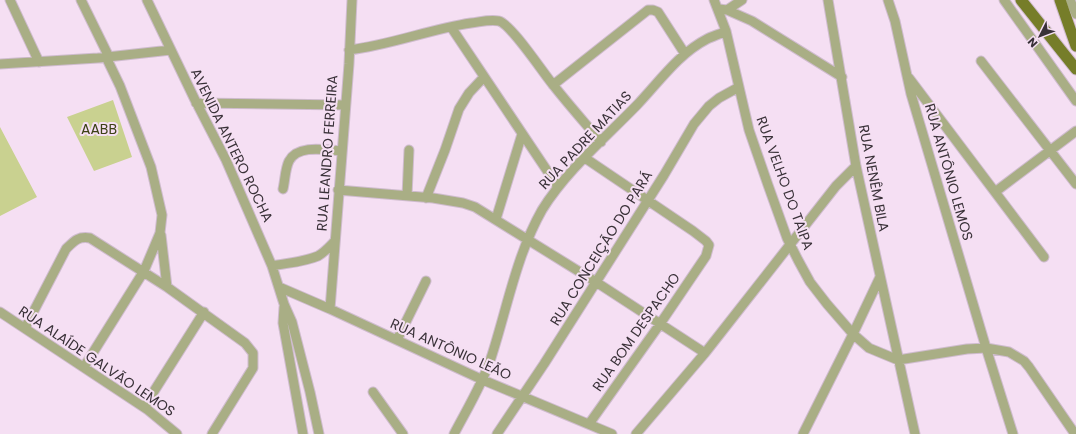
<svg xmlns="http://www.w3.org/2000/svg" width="1076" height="434" font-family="Poppins,sans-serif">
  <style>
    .green { fill: #c9d190 }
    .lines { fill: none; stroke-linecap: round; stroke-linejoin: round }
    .minor-casing { stroke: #cfbcce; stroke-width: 11 }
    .primary-casing { stroke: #cfbcce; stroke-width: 13 }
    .minor { stroke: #a9ae85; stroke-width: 9 }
    .primary { stroke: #767d29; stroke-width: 11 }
    .labels { text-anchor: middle; stroke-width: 4; stroke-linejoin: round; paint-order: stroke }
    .park-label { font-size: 14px; fill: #3d4117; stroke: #f5dff3 }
    .street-label { font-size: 14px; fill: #393138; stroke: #f5dff3 }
  </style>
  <rect width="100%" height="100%" fill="#f5dff3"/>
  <path class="green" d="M113,100L132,157L94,171L67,117Z
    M0,127L37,197L0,216Z"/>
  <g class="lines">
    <defs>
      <path id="minor" d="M10,0L39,62
        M81,0L109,57
        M147,0L195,100L226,160L272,266L284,304L292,322L310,392L319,434
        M714,0L726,31L749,130L768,185L787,238L798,260L810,282L827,304L853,334L869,348L898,360L967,349L986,348L1009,352L1024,361L1029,367L1075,434
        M828,0L856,166L915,434
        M888,0L895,21L911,94L987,351L1013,434
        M1004,0L1076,101
        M1070,0L1076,14
        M719,9L727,10L752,21L842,77
        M727,10L742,0
        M451,27L558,187
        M349,50C391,45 430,29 471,23C480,22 490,19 499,21C512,25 543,73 554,86C569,105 585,123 601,142
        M981,61L1076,184
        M0,64L98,58L171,50
        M909,78L1044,257
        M553,85L648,10H653L658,12L685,54
        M196,103L345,105
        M585,158L693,231L706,241L709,245L706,256L660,324L589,424
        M283,189C285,181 285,169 289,161C298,144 326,150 342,151
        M338,190L433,198L463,203L475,207L596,282L705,353
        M995,192L1076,131
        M407,196L409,150
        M426,198L445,150L459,109L469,93L484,77
        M496,219L522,134
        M161,235L167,287
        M272,266C287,263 304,262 318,256C325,252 330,246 335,241
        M279,287L330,309L483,380L612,434
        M284,307L283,323L303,434
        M330,309L349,64L352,0
        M0,312L148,410L177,434
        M25,328L66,249C74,241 78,236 90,238L167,287L245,343L253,353V368L212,434
        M397,340L426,281
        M84,367L144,271L160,233L162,215L151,167L120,86L106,57
        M373,392L403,434
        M144,407L204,312
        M454,434C467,409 482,385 491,358C507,309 516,256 542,210C566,171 605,138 637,105C659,82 678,54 707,39C713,36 720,34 726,31
        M497,434L544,364L664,175L694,124L709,106L719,98L739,87
        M636,434L705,353L836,186L856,166
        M803,434L853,334L880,277"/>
      <path id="primary" d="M1021,0L1076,69
        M1060,0L1076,46"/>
    </defs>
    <use href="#minor" class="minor-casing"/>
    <use href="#primary" class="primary-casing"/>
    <use href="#minor" class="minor"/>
    <use href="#primary" class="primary"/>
  </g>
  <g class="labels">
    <g class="park-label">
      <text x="99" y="134">AABB</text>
    </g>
    <g class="street-label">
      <text transform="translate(585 140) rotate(-47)" y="5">RUA PADRE MATIAS</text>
      <text transform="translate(232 145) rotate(64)" y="5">AVENIDA ANTERO ROCHA</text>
      <text transform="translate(327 153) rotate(-86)" y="5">RUA LEANDRO FERREIRA</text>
      <text transform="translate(949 172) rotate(74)" y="5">RUA ANTÔNIO LEMOS</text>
      <text transform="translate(874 178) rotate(79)" y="5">RUA NENÊM BILA</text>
      <text transform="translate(785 183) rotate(70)" y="5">RUA VELHO DO TAIPA</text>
      <text transform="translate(601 248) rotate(-58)" y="5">RUA CONCEIÇÃO DO PARÁ</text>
      <text transform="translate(636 332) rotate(-55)" y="5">RUA BOM DESPACHO</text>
      <text transform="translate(451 349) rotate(24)" y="5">RUA ANTÔNIO LEÃO</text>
      <text transform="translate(97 361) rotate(34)" y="5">RUA ALAÍDE GALVÃO LEMOS</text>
    </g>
  </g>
  <g transform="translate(1040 36) rotate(228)" stroke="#f5dff3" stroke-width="3" paint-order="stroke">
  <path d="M0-3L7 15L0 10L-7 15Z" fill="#393138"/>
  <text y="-6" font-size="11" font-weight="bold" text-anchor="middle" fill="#393138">N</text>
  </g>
</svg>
